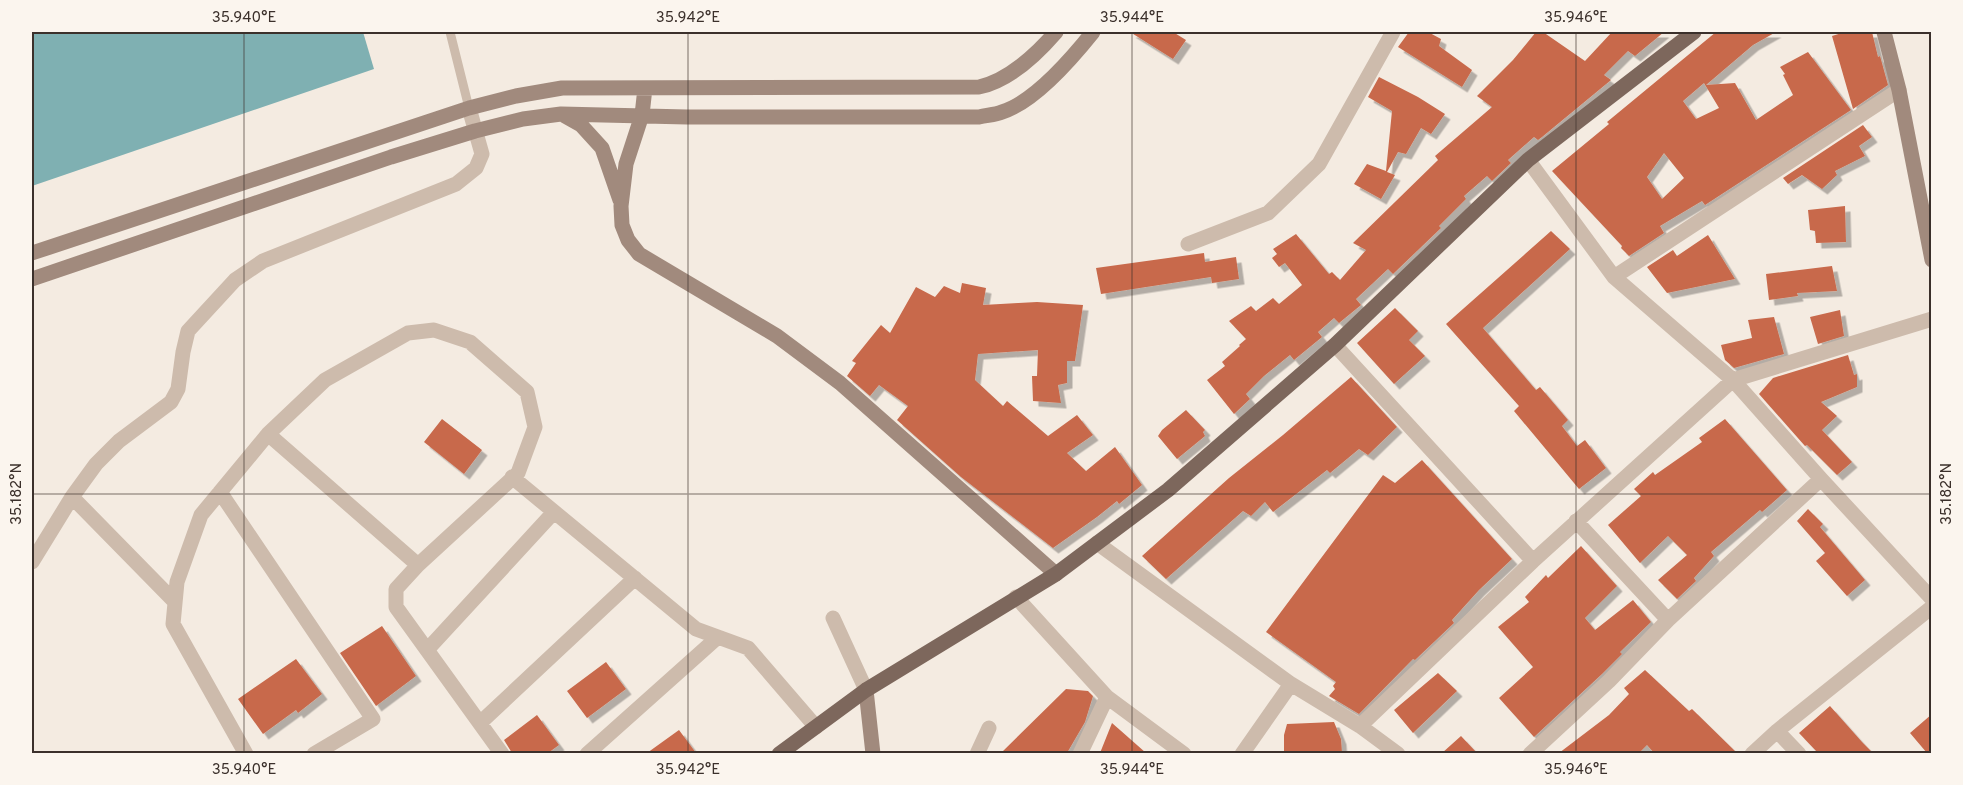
<svg xmlns="http://www.w3.org/2000/svg" width="1963" height="785" font-family="Overpass,sans-serif">
  <style>
    .water { fill: #7fb0b2 }
    .building { fill: #c8694b; fill-rule: evenodd; filter: url(#shadow) }
    .lines { fill: none; stroke-linecap: round; stroke-linejoin: round }
    .lane { stroke: #cdbbac; stroke-width: 9 }
    .street { stroke: #cdbbac; stroke-width: 15 }
    .secondary { stroke: #a18a7d; stroke-width: 15 }
    .primary { stroke: #7d675c; stroke-width: 15 }
    .ticks { fill: none; stroke: #3b302b; stroke-width: 1.5; stroke-opacity: 0.45 }
    .neatline { fill: none; stroke: #3b302b; stroke-width: 2 }
    .ticks-label { font-size: 15px; text-anchor: middle; fill: #3b302b }
  </style>
  <defs>
    <filter id="shadow"><feDropShadow dx="5.5" dy="5.5" stdDeviation="0" flood-color="#0004"/></filter>
  </defs>
  <rect width="100%" height="100%" fill="#f4ebe1"/>
  <path class="water" d="M32,32H363L374,69L32,186Z"/>
  <path class="building" d="M1130,32H1173L1186,40L1173,59Z
    M1409,32H1428L1441,39L1439,46L1472,70L1462,87L1398,47Z
    M1536,32H1543L1585,61L1612,32H1664L1635,56L1628,51L1604,75L1611,80L1542,137L1538,140L1534,137L1508,160L1511,163L1492,181L1487,176L1464,196L1466,199L1439,226L1441,228L1393,274L1388,269L1356,299L1361,305L1339,323L1334,318L1318,332L1322,337L1294,360L1290,355L1264,376L1246,394L1250,399L1234,414L1207,380L1225,366L1222,362L1240,346L1239,345L1246,339L1229,321L1251,306L1256,311L1273,298L1279,304L1302,285L1285,263L1279,267L1272,258L1277,254L1273,249L1296,234L1329,274L1332,272L1340,280L1366,250L1353,243L1438,160L1435,156L1492,107L1477,96L1513,60Z
    M1716,32H1776L1753,45L1706,85L1735,83L1756,120L1793,95L1783,75L1785,74L1780,67L1808,52L1851,110L1705,205L1702,201L1660,226L1664,233L1629,256L1621,248L1622,246L1552,171L1609,124L1607,122ZM1704,83L1719,108L1696,119L1683,101ZM1664,153L1684,178L1662,199L1647,177Z
    M1845,32H1872L1878,57L1880,56L1888,85L1853,109L1832,36Z
    M1379,77L1418,97L1445,114L1431,134L1421,128L1406,154L1398,152L1387,172L1395,175L1381,199L1354,184L1367,164L1386,171L1392,111L1368,97Z
    M1863,125L1872,137L1859,146L1865,156L1835,171L1837,175L1822,189L1802,175L1788,184L1783,178Z
    M1845,206L1846,242L1816,243L1815,231L1810,230L1808,210Z
    M1551,231L1570,249L1483,328L1536,390L1540,387L1568,420L1562,426L1577,446L1585,440L1606,468L1579,489L1514,411L1519,406L1446,324Z
    M1708,235L1735,279L1667,293L1647,267L1673,250L1677,256Z
    M1204,253L1205,262L1236,257L1239,279L1212,283L1211,277L1101,294L1096,268Z
    M1832,266L1837,291L1797,293L1798,296L1769,300L1766,274Z
    M962,283L986,288L983,305L1037,302L1083,305L1075,361H1067V383L1058,385L1061,403L1033,401L1032,376H1037L1038,350L978,354L975,380L1003,406L1007,401L1048,436L1077,415L1093,435L1067,453L1086,471L1115,447L1142,485L1119,504L1117,501L1097,517L1053,548L961,477L897,420L908,406L879,385L870,396L847,376L856,363L852,361L881,325L890,333L916,287L935,297L944,286L960,293Z
    M1395,308L1418,331L1409,340L1425,356L1394,384L1357,343Z
    M1840,310L1844,336L1818,344L1810,317Z
    M1774,317L1784,354L1734,368L1725,360L1721,345L1752,338L1748,320Z
    M1848,355L1854,375L1857,374V387L1821,402L1837,416L1822,430L1852,462L1837,475L1807,445L1805,446L1759,394L1773,378Z
    M1351,377L1397,427L1368,455L1359,449L1330,473L1327,470L1273,512L1265,502L1251,516L1243,511L1166,579L1142,556L1229,478L1283,435Z
    M1186,410L1205,430L1203,432L1205,436L1177,459L1158,436L1162,430Z
    M442,419L482,450L464,474L424,442Z
    M1725,419L1787,490L1762,512L1760,510L1711,552L1714,556L1694,578L1696,581L1677,599L1658,580L1687,555L1668,536L1640,563L1608,525L1641,496L1634,489L1653,472L1655,475L1702,442L1699,438Z
    M1422,460L1512,559L1479,590L1452,620L1454,623L1415,660L1413,659L1359,714L1329,696L1335,689L1333,686L1336,682L1266,632L1383,475L1395,483Z
    M1808,509L1823,524L1820,527L1865,580L1847,596L1816,561L1825,553L1797,521Z
    M1581,546L1617,586L1585,618L1595,630L1633,600L1651,622L1620,652L1622,654L1602,674L1534,737L1499,698L1533,667L1498,627L1529,602L1525,597L1546,575L1548,578Z
    M382,626L416,676L376,706L340,653Z
    M296,659L322,694L298,713L296,710L263,734L238,699Z
    M606,662L626,689L587,718L567,691Z
    M1645,670L1689,711L1692,709L1737,753H1654L1647,745L1639,753H1559L1609,715L1629,694L1624,688Z
    M1438,673L1457,691L1413,733L1394,710Z
    M1066,689L1088,691L1093,696L1085,722L1067,753H1001Z
    M1830,706L1862,742L1873,753H1818L1799,733Z
    M1932,714V753H1927L1910,733Z
    M537,715L559,745L548,753H512L504,740Z
    M1334,722L1341,739L1342,753H1284V735L1287,724Z
    M1112,723L1146,753H1100Z
    M679,730L696,753H647Z
    M1461,736L1477,753H1442Z"/>
  <g class="lines">
    <path class="lane" d="M450,32L469,108"/>
    <path class="street" d="M1528,160L1614,277L1733,380L1821,479L1932,599
      M1188,244L1268,213L1319,164L1393,32
      M1614,277L1899,90
      M1335,345L1533,561
      M268,434L418,565
      M512,477L696,629L748,648L816,727
      M220,492L373,719L314,754
      M72,497L175,602
      M1576,521L1668,620
      M1097,543L1291,684L1360,726L1398,754
      M32,562L72,497L96,464L119,441L171,402L178,389L183,352L188,331L235,280L263,261L456,184L476,168L482,154L469,108
      M1016,597L1107,697L1184,754
      M833,618L866,690
      M427,650L554,512
      M480,723L635,578
      M1360,726L1533,561L1733,380L1932,319
      M1777,731L1799,754
      M246,754L173,624L177,582L201,515L268,434L325,380L408,333L434,330L470,342L527,392L535,427L518,473L418,565L396,589V607L502,754
      M587,754L718,637
      M977,754L989,728
      M1080,754L1107,697
      M1242,754L1291,684
      M1530,754L1609,681L1668,620L1821,479
      M1752,754L1777,731L1932,607"/>
    <path class="secondary" d="M1884,32L1899,90L1932,260
      M645,88L642,115L626,164L621,206L622,225L628,240L639,254L777,336L840,383L1056,574
      M565,116L581,125L602,148L620,200
      M32,253L469,108L516,96L562,88L979,87C1008,81 1037,54 1056,32
      M32,279L391,157L475,131L523,119L561,114L687,117H979C987,115 995,115 1002,112C1034,102 1073,57 1093,32
      M866,690L873,754"/>
    <path class="primary" d="M779,754L866,690L1056,574L1168,490L1335,345L1528,160L1694,32"/>
  </g>
  <path class="ticks" d="M244,32V754M688,32V754M1132,32V754M1576,32V754M32,494H1932"/>
  <rect width="1963" height="785" fill="none" stroke="#fbf5ee" stroke-width="66"/>
  <rect x="33" y="33" width="1897" height="719" class="neatline"/>
  <g class="ticks-label">
    <text x="244" y="22">35.940°E</text>
    <text x="688" y="22">35.942°E</text>
    <text x="1132" y="22">35.944°E</text>
    <text x="1576" y="22">35.946°E</text>
    <text transform="translate(16 494) rotate(-90)" y="5">35.182°N</text>
    <text transform="translate(1946 494) rotate(-90)" y="5">35.182°N</text>
    <text x="244" y="774">35.940°E</text>
    <text x="688" y="774">35.942°E</text>
    <text x="1132" y="774">35.944°E</text>
    <text x="1576" y="774">35.946°E</text>
  </g>
</svg>
